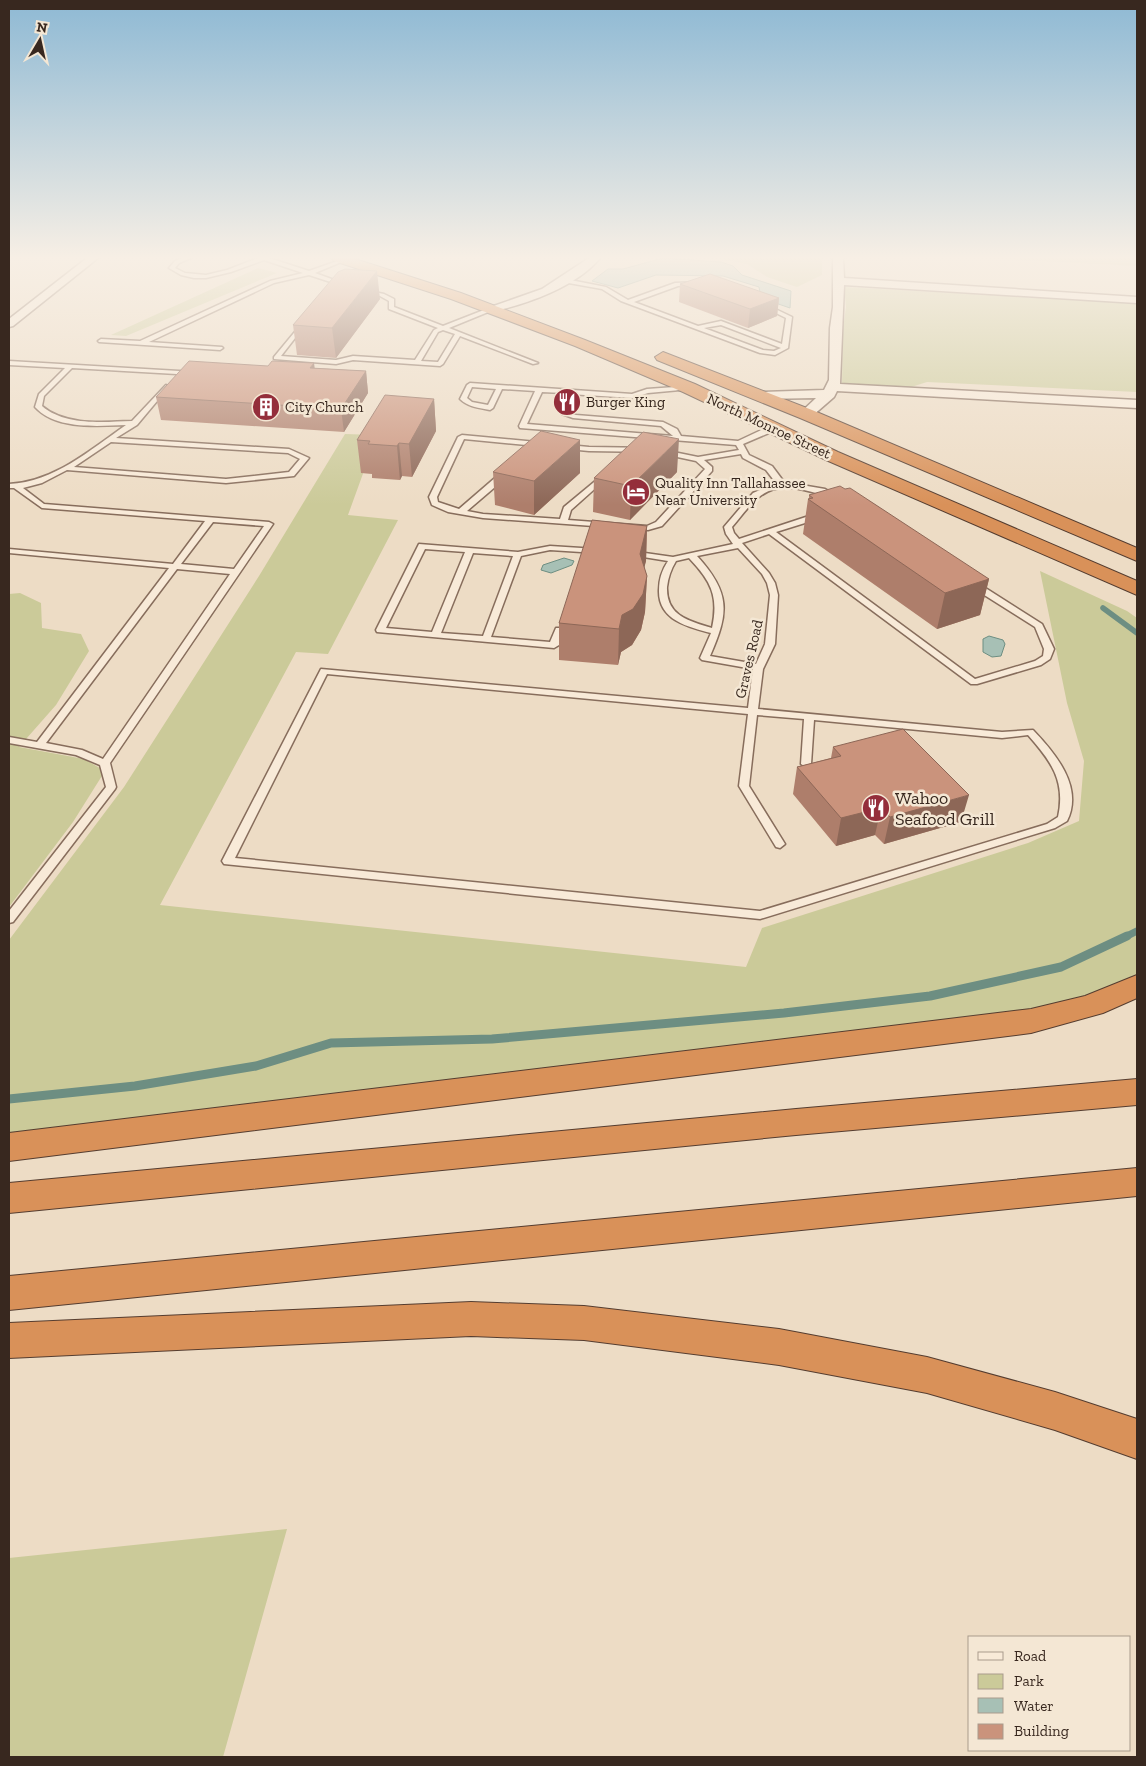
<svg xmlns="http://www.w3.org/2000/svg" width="1146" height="1766" font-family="'Zilla Slab',serif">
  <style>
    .green { fill: #cbca99 }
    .water { fill: #a7c0b5; stroke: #6d8e82 }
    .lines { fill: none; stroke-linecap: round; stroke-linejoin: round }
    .stream-far2 { stroke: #6d8e82; stroke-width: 5.5 }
    .stream-far1 { stroke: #6d8e82; stroke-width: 7 }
    .stream { stroke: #6d8e82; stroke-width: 9 }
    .lane-casing { stroke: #876d5c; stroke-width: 3 }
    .street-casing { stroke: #876d5c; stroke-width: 3 }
    .highway-casing { stroke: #553d30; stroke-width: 2 }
    .lane { fill: #f8ead8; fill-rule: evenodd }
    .street { fill: #f8ead8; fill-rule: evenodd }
    .highway { fill: #d99159; fill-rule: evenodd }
    .wall { fill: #ae7e6b }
    .shaded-wall { fill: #8d6757 }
    .building { fill: #ca937c; stroke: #8d6757 }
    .labels { text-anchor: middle; stroke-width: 5; stroke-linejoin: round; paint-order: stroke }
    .far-poi-label { font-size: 15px; fill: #38281f; stroke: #f4e7d4; text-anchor: start }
    .far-street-label { font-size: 15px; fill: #38281f; stroke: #f4e7d4 }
    .poi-label { font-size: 18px; fill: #38281f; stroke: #f4e7d4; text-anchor: start }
  </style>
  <rect width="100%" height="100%" fill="#eddcc5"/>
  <path class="green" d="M716,258H822V275L797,287L767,277L747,264Z
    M983,258H1137V266Z
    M258,268L277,273L126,336L111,335Z
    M844,287L1137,303V392L927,382L908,388L842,384L843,329L846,307Z
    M345,434L377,435L348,515L398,520L328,654L296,652L160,905L746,967L762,928L1028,843L1079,821L1084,761L1067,703L1040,571L1127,611L1137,618V976L1074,1000L1027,1012L558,1070L219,1107L9,1134V940L124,787L259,576Z
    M20,593L41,603L42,628L81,634L89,651L56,705L19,747L84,759L105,771L73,822L9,907V594Z
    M287,1529L223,1757H9V1558Z"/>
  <path class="water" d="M663,258L721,262L733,266L742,275L791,291L790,308L761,298L759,287L723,276L656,275L618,288L592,281L608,269H623Z
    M564,558L574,561L572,565L551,573L541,570L543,565Z
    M989,636L1003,640L1005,644L1001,656L992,657L983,652V639Z"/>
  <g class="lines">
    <path class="stream-far2" d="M1103,608L1137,633"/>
    <path class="stream-far1" d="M1125,937L1137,931"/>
    <path class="stream" d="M9,1099L135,1086L256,1066L331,1043L492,1039L784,1013L930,996L1061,967L1127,936"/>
    <defs>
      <path id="lane" d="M183,258H191L179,263L175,268L185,273L206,275L227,270L258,258H269L309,271L346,258V260L315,273L348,285L343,286L309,275L274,283L149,342L222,347L223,348L220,350L99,342L98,341L101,339L140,341L270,281L303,273L264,260L231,272L206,278H194L181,275L169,268L175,261Z
        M565,279L606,287L628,300L675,283L700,282L698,285L678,286L634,302L698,326L721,321L782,344L786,318L762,306L767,305L792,317L788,348L775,355L760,353L621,301L602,289L563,282ZM721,325L781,348L774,351L763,350L704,328Z
        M365,290L384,294L394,299V307L443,326L489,308H493V310L449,328L538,363L533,364L460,336L443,364L440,366L353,360L336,364L274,359V357L303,322L306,324L281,356L336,360L353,356L415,360L434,330L438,328L389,309V301L380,296L363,293V291ZM443,330L455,334L438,362L421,361L438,332Z
        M9,361L196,372V374L194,375L72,368L44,396L42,406C65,426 103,422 132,421L166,385L168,386V388L137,425L116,438L289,449L309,458L294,476L226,483L67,470L42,483L23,488L44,504L269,522L273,524L110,763L116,787L115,789L13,922L9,923V911L106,787L100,765L76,755L9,743V737L37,742L169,568L9,553V549L173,564L205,521L42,508L14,488H9V484C54,482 90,450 126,425C97,426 56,430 35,407L39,394L65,368L9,365ZM111,442L288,453L300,459L289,472L226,479L74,467ZM213,522L264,526L234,569L181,564ZM177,569L230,574L103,759L82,750L46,743Z
        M470,383L632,394L647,389L689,386L691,387V389L648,393L633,398L569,394L564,408L566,412L576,415L663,422L677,429L681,436L738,441L770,426H776V430L743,444L749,455L772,466L784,482L825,489L839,497L835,499C811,492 780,478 758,498C748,506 740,518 732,527L734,533L739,539L815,514H821V518L776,532L975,679L1035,661L1043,656L1044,649L1035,627L970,586V582H976L1042,624L1054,649L1050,659L1041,665L977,684H971L769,534L742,543L769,573L775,583L778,595L775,644L763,669L758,709L1002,732L1033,730C1055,753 1084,787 1067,821L1055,828L760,919L224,864L222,861L321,669L748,708L753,669L702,660L700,658L711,633C688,627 658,620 659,590C659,579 662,570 668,561L631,555L627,553L631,551L673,557L733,544L726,534L724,527L753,493L776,483L766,470L743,458L741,454L704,460L712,467V471L662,526L648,530L483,518L448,512L432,505L429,497L458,437L462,435L589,447L654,448L698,457L739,450L736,445L520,428L519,426L535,391L502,389L493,408L490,410C479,408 468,407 460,399L467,385ZM472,387L496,389L488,405L472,402L467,398ZM542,392L563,393L557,408L562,414L573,418L661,426L673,436L527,424ZM464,439L589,451L654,452L696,461L705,469L656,522L647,526L568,520L571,510L608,477L609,475L605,473L564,507L560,519L483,514L467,511L509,475V471H503L459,509L438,502L437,497ZM738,548L762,574L767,583L770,595L765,644L756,664L710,656C729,613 731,593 697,556ZM689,558C711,581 719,596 712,628C689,621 666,616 667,587C668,578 671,569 676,561ZM327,674L748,714L739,786L776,847L780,848L785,844L749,786L757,715L804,719L801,764L806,767L811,764L814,720L1002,738L1028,735C1051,761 1066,781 1058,817L1047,824L760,911L235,858Z
        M419,544L518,552L550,546L597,549L601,551L597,553L550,550L521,556L491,637L550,642L556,628H562L563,630L559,645L554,648L377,632L376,630ZM425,549L465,552L432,632L386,628ZM473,553L513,556L483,636L441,633Z"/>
      <path id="street" d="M87,258H98L13,326L9,327V319Z
        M589,258H600C576,287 527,304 491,312L485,309L542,289Z
        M833,258H843L844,278L1137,297V303L844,285L840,384L1137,400V408L837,391L834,397L811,417L806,418L799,414L816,398L756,399L755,396L756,393L761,392L824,390L829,380L830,328L833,307Z"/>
      <path id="highway" d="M332,258H352L461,293L585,340L695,384L838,452L1137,581V595L826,460L683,392L575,346L451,299L334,261Z
        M663,352L812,410L1137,548V561L800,418L657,360L655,357Z
        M1137,975V998L1103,1013L1031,1033L9,1161V1133L1031,1009L1085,996Z
        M1137,1079V1105L796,1135L9,1213V1183L796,1109Z
        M1137,1168V1196L9,1310V1276Z
        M471,1302L584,1306L779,1329L927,1357L1055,1392L1137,1419V1459L1055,1430L927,1393L779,1365L584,1340L471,1336L9,1358V1323Z"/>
    </defs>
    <use href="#lane" class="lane-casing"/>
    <use href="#street" class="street-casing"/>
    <use href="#highway" class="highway-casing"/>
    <use href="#lane" class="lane"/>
    <use href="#street" class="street"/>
    <use href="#highway" class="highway"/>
  </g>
  <path class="wall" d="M680,284L779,298L777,316L748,328L679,302Z
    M380,299L336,358L297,355L293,325Z
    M315,368L366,371L368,393L344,432L161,420L156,397Z
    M434,399L436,431L412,477L402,476L400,480L372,478V474L361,473L357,440Z
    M493,472L580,473L534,515L495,505Z
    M677,472L630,520L593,512L594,478Z
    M809,495L989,579L980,615L937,629L803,534L808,499H809Z
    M647,526L646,561L644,567L647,576L645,612L641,630L632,645L621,652L618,665L559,660V623Z
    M833,747L961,822L884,844L875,835L836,846L793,794L797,767L831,758Z"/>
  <path class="shaded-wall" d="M377,271L380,299L336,358L332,328Z
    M779,298L777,316L748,328L750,309Z
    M314,363L317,385L310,368Z
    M366,371L368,393L344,432L341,409Z
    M434,399L436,431L412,477L409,444Z
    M679,439L677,472L630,520L631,486Z
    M580,440V473L534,515V481Z
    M399,443L402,476L400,480L397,446Z
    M647,526L646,561L639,589L640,554Z
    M647,576L645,612L641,630L632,645L621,652L618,665L619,629L622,615Z
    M989,579L980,615L937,629L945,593Z
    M969,795L961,822L884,844L890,817Z
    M881,808L875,835L836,846L841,818Z"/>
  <path class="building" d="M345,269L377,271L332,328L293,325L338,272Z
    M710,274L779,298L750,309L680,284Z
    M189,361L268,366L272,361L314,363L310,368L366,371L341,409L156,397Z
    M385,395L434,399L409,444L399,443L397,446L368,444L370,441L357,440Z
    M541,431L580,440L534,481L493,472Z
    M643,432L679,439L631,486L594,478Z
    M840,486L845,489L850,488L989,579L945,593L808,499L813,498L809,495Z
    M592,520L647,526L640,554L647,576L643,594L633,609L622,615L619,629L559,623Z
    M903,729L969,795L890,817L881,808L841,818L797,767L841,756L833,747Z"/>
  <linearGradient id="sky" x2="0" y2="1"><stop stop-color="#8eb9d4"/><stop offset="0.51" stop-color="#f7efe5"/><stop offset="1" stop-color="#f7efe5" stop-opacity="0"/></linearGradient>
  <rect width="1146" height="505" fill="url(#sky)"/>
  <defs>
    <symbol id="restaurant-disc" viewBox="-11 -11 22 22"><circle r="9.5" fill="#942e3b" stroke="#f4e7d4"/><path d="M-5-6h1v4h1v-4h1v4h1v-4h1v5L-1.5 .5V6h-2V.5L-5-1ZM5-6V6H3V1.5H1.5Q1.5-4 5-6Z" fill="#fff"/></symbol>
    <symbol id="building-disc" viewBox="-11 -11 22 22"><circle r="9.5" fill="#942e3b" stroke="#f4e7d4"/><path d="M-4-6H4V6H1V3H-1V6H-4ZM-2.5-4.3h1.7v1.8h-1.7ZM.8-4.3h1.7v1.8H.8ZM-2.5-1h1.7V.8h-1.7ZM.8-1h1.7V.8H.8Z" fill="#fff"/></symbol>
    <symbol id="hotel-disc" viewBox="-11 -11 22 22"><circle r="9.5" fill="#942e3b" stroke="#f4e7d4"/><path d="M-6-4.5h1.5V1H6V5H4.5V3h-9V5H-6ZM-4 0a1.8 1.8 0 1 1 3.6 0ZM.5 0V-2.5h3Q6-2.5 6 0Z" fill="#fff"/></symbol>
  </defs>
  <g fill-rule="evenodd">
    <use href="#restaurant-disc" x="551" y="386" width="32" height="32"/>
    <use href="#building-disc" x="250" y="391" width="32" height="32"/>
    <use href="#hotel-disc" x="620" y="476" width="32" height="32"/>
    <use href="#restaurant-disc" x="860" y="792" width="32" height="32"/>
  </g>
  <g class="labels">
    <g class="far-poi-label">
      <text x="586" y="407">Burger King</text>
      <text x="285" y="412">City Church</text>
      <text x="655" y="488">Quality Inn Tallahassee<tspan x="655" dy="17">Near University</tspan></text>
    </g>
    <g class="far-street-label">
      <text transform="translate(769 426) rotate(25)" y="5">North Monroe Street</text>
      <text transform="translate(749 659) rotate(-77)" y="5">Graves Road</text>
    </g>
    <g class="poi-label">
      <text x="895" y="804">Wahoo<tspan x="895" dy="21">Seafood Grill</tspan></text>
    </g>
  </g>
  <rect width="1146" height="1766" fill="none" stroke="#38281f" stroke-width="20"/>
  <rect x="968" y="1636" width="162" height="115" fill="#f4e7d4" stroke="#a99b8c"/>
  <rect x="978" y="1652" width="25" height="8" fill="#f8ead8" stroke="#a99b8c"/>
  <text x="1014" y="1661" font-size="15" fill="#38281f">Road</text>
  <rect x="978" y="1674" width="25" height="15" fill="#cbca99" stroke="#a99b8c"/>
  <text x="1014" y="1686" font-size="15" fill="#38281f">Park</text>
  <rect x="978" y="1698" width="25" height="15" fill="#a7c0b5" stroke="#a99b8c"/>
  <text x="1014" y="1711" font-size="15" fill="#38281f">Water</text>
  <rect x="978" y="1724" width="25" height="15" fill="#ca937c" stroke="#a99b8c"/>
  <text x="1014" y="1736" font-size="15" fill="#38281f">Building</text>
  <g transform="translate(40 40) rotate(9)" stroke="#f4e7d4" stroke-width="4" paint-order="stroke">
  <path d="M0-4L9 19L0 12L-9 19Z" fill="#38281f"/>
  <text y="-8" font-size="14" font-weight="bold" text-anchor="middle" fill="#38281f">N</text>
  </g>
</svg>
